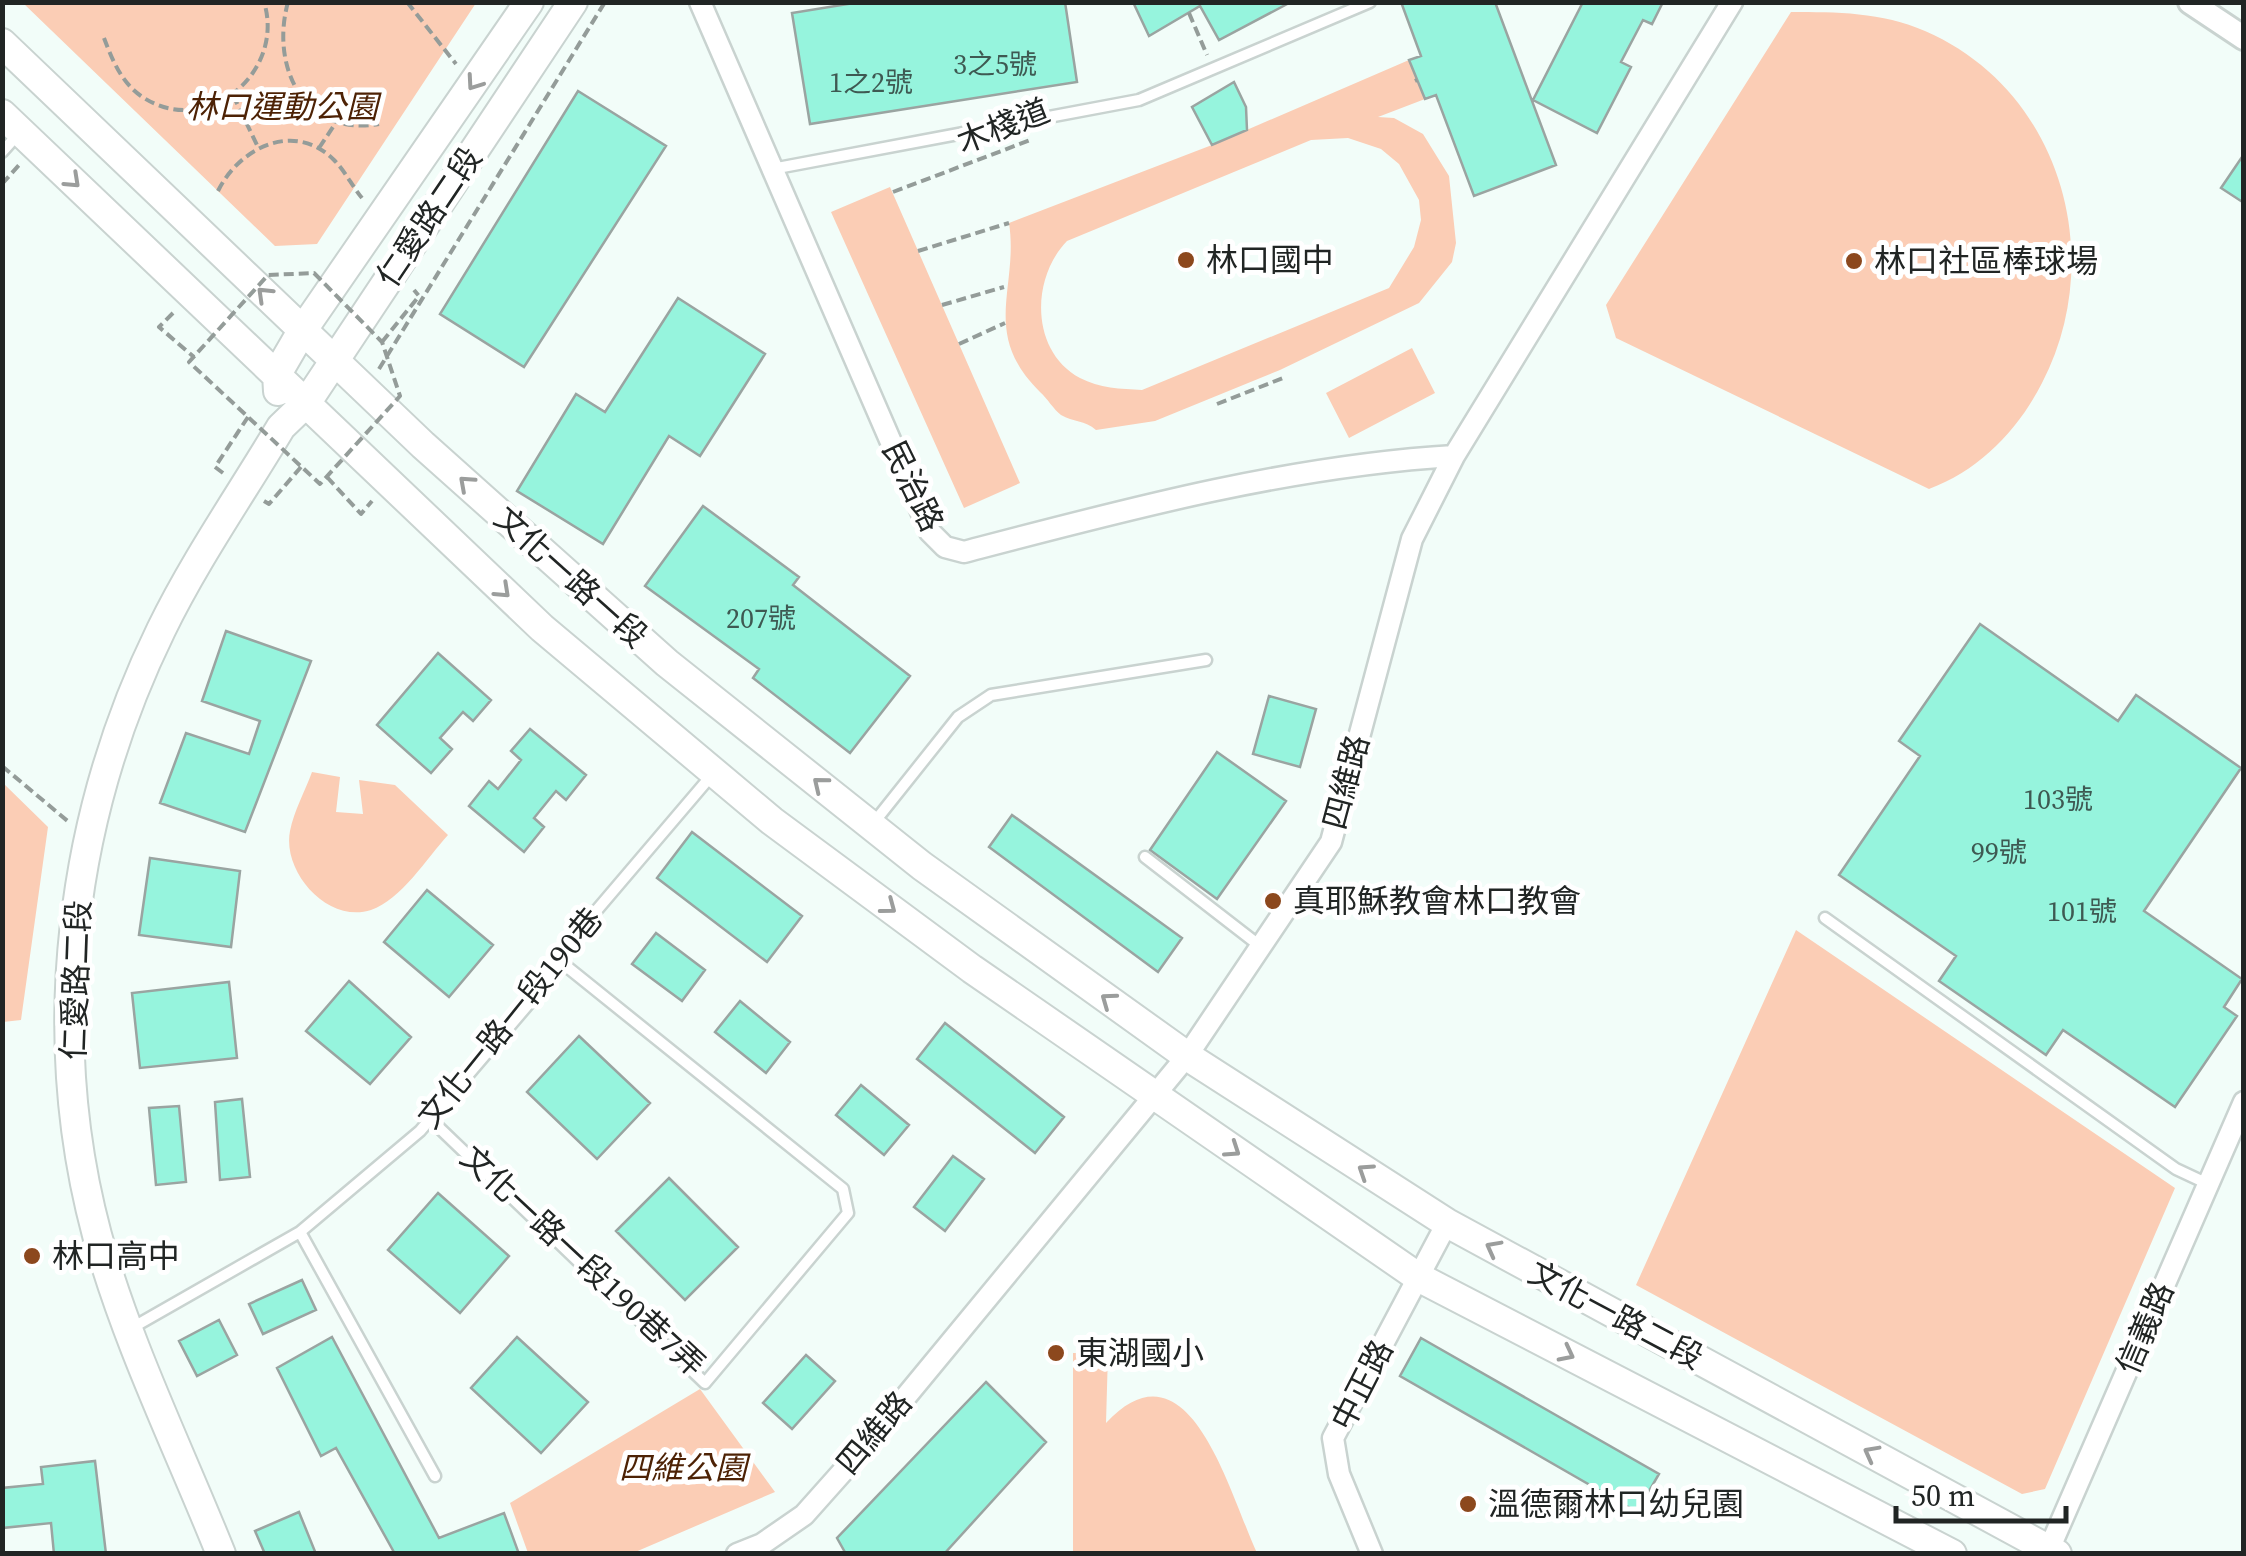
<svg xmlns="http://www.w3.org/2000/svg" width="2246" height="1556" font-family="'Source Serif 4','Noto Sans TC',serif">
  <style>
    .green { fill: #fbcdb5; fill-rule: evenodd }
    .building { fill: #96f4dd; stroke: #9aa4a1; stroke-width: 2.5 }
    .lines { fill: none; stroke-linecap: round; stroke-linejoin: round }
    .service-casing { stroke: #c9d3d0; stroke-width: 15 }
    .minor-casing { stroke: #c9d3d0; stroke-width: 25 }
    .tertiary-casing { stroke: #c9d3d0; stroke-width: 28 }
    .secondary-casing { stroke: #c9d3d0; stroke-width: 32 }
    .path { stroke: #949c99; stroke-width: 4; stroke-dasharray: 10 5; stroke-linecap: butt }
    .service { stroke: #fff; stroke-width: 10 }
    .minor { stroke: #fff; stroke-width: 20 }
    .tertiary { stroke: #fff; stroke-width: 22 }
    .secondary { stroke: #fff; stroke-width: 28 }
    .path-bridge { stroke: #949c99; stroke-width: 4; stroke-dasharray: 10 5; stroke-linecap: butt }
    .oneway { stroke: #9b9d9c }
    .poi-dot { fill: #8c481d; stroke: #fff; stroke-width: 4 }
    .labels { text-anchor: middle; stroke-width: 10; stroke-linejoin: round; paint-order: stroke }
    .number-label { font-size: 28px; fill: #3e5952 }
    .park-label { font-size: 32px; font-style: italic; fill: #4d2205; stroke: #fff }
    .street-label { font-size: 32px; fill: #212524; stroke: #fff }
    .poi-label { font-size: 32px; fill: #212524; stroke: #fff; text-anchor: start }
  </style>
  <rect width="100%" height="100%" fill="#f2fdf9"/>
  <path class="green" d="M23,3H476L317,244L275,246Z
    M1791,12C1836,12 1882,12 1925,31C2061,90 2108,256 2042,383C2018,430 1980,470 1929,489L1616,338L1606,305Z
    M1409,60L1425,99L1378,117L1394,118L1423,134L1449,176L1456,243L1452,262L1419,303L1280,370L1155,421L1096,430C1085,420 1073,422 1061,415C1054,410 1047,398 1040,392C980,333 1019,288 1009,223L1212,145ZM1348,138L1381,149L1399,164L1419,200L1421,220L1414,247L1389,288L1142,390C1121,389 1099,388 1080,378C1030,351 1031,278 1067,241L1311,140Z
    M890,187L1020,483L964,508L831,212Z
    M1412,348L1435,393L1349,438L1326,393Z
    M312,772L340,777L336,812L363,814L359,780L395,785L448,835C427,858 401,900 371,910C328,924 282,872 290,831C294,811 305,791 312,772Z
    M2,782L48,827L21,1020L3,1022Z
    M1796,930L2175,1188L2045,1489L2022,1494L1636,1285Z
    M1073,1353H1108L1106,1423C1189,1334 1229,1493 1257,1553H1073Z
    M700,1389L775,1492L633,1553H528L510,1503Z"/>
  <path class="building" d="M860,2H1065L1077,82L810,124L792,13Z
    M1133,2H1291L1219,40L1200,6L1149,36Z
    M1401,2H1495L1556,165L1474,196L1436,95L1425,99L1409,60L1421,56Z
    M1583,2H1663L1652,24L1643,20L1621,62L1631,67L1597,133L1533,100Z
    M1234,82L1246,107L1247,130L1212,145L1192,107Z
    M578,91L666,146L524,367L440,314Z
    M2244,154V203L2221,188Z
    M678,298L765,354L700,456L669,436L603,544L517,491L576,394L605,412Z
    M703,506L799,577L793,585L910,676L850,753L753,678L759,669L645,586Z
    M1980,624L2118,721L2136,695L2241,768L2144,911L2242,979L2224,1007L2237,1016L2175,1107L2063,1030L2046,1055L1939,981L1956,956L1839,875L1920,756L1899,741Z
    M226,631L311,661L245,832L160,803L186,733L249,754L260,721L202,701Z
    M438,653L491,700L473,721L463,712L440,738L452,749L431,773L377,725Z
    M1269,696L1316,709L1300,767L1253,754Z
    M530,729L586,775L566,800L556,791L534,818L544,827L524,852L469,806L489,781L498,789L521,760L511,751Z
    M1217,752L1286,801L1217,899L1150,850Z
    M1012,815L1182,938L1158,972L989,847Z
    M692,832L802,916L767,962L657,878Z
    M150,858L240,871L231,947L139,935Z
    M427,890L493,945L449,997L384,942Z
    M656,933L705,970L682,1001L632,964Z
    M349,981L411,1037L370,1084L306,1031Z
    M229,982L237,1058L140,1068L132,993Z
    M740,1001L790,1042L766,1073L715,1032Z
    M945,1023L1064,1117L1035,1153L917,1059Z
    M579,1036L650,1103L597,1159L527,1092Z
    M861,1085L909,1125L884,1155L836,1115Z
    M242,1099L250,1177L220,1180L215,1102Z
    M179,1106L186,1182L156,1185L149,1108Z
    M953,1156L984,1179L945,1231L914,1207Z
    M669,1178L738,1247L685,1300L616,1231Z
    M438,1193L509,1256L460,1313L388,1250Z
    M302,1280L316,1310L263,1334L249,1304Z
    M219,1320L237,1355L197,1376L179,1341Z
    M332,1337L439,1538L504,1513L519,1554H395L336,1448L321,1456L277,1368Z
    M517,1337L588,1402L541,1453L471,1388Z
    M1421,1338L1659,1474L1637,1512L1400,1376Z
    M806,1355L835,1381L792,1429L763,1403Z
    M986,1382L1046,1442L944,1554H846L837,1538Z
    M95,1461L106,1554H54L51,1523L2,1528V1488L43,1484L41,1467Z
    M299,1512L316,1554H265L255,1531Z"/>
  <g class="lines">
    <defs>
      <path id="service" d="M2,152L20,132
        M772,169L1139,100L1370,2
        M872,825L958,717L991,695L1206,660
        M1145,857L1260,946
        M1825,918L2176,1169L2208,1184
        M430,1119L705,1383L848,1213L843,1189L556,958
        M300,1232L435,1476
        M130,1329L300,1232L420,1131L543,987L556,958L711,776"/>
      <path id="minor" d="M700,2L930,532L945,547L964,552C1124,510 1287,466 1454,456
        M737,1554L762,1544L804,1515L861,1451L1187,1056L1331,842L1412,539L1454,456L1732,2
        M1372,1554L1339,1474L1333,1438L1447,1223
        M2047,1554L2244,1102"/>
      <path id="tertiary" d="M2190,2L2244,38"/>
      <path id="secondary" d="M2,43L423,445L667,663L922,866L1187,1056L1447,1223L2057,1554
        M2,114L542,628L772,821L972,969L1418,1277L1952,1554
        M278,391L277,374L302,331L529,2
        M221,1554C179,1449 127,1344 97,1235C43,1034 70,816 161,630C195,560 241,494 281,427L307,402L573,2"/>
    </defs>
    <use href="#service" class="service-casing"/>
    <use href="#minor" class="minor-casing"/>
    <use href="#tertiary" class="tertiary-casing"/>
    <use href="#secondary" class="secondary-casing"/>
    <path class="path" d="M288,2C270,67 304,137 379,124
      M407,2L456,64
      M1189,13L1207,55
      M104,38C112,59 121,82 141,96C205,140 286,73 264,2
      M1415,81L1417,80
      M233,95L257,145
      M319,148L335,124
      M2,184L19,165
      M218,191C239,148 294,120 334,160C345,171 352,186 362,198
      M893,192L1033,139
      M918,251L1009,223
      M942,305L1004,287
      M173,313L159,327L194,357
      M382,342L419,296L414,290
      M959,344L1005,323
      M379,369L605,2
      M1217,404L1283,378
      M223,473L215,467L248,417
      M327,477L361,514L372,501
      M264,501L269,504L301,467
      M2,766L70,823"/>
    <use href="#service" class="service"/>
    <use href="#minor" class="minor"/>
    <use href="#tertiary" class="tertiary"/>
    <use href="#secondary" class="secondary"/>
    <path class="path-bridge" d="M314,273L382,342L400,396L320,484L189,362L268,275Z"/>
  </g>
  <defs><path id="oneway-chevron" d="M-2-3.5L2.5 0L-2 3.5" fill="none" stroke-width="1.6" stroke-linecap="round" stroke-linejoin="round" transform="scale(2.5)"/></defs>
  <g class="oneway">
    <use href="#oneway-chevron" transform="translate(474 83) rotate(125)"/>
    <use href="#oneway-chevron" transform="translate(73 181) rotate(43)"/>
    <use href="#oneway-chevron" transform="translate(264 294) rotate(-136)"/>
    <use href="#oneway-chevron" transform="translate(466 483) rotate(-138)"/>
    <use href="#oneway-chevron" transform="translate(503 591) rotate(43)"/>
    <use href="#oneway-chevron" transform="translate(820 784) rotate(-141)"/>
    <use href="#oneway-chevron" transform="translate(889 907) rotate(37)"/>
    <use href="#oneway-chevron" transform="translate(1108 1000) rotate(-144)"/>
    <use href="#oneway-chevron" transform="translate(1233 1150) rotate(34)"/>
    <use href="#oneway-chevron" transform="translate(1365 1171) rotate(-147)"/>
    <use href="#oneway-chevron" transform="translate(1493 1248) rotate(-152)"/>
    <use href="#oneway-chevron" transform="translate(1567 1354) rotate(27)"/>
    <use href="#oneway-chevron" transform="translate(1871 1453) rotate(-152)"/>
  </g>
  <g class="poi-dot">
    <circle cx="1186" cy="260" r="10"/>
    <circle cx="1854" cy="261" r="10"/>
    <circle cx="1273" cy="901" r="10"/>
    <circle cx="32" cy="1256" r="10"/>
    <circle cx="1056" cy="1353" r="10"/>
    <circle cx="1468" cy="1504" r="10"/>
  </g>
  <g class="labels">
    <g class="number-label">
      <text x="995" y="74">3之5號</text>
      <text x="871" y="92">1之2號</text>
      <text x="761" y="628">207號</text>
      <text x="2058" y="809">103號</text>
      <text x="1999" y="862">99號</text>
      <text x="2082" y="921">101號</text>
    </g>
    <g class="park-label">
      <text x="282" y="118">林口運動公園</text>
      <text x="683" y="1479">四維公園</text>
    </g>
    <g class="street-label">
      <text transform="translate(1003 126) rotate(-21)" y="11">木棧道</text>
      <text transform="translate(429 217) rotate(-56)" y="11">仁愛路二段</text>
      <text transform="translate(913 486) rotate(64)" y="11">民治路</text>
      <text transform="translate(571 577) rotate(42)" y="11">文化一路一段</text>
      <text transform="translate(1346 782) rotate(-75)" y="11">四維路</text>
      <text transform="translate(76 980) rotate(-88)" y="11">仁愛路二段</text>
      <text transform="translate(510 1018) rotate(-51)" y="11">文化一路一段190巷</text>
      <text transform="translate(583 1261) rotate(43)" y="11">文化一路一段190巷7弄</text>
      <text transform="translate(1616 1315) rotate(28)" y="11">文化一路二段</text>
      <text transform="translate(2145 1328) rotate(-67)" y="11">信義路</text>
      <text transform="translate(1362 1385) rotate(-63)" y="11">中正路</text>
      <text transform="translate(874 1433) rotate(-50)" y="11">四維路</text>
    </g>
    <g class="poi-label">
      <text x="1206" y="271">林口國中</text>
      <text x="1874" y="272">林口社區棒球場</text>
      <text x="1293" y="912">真耶穌教會林口教會</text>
      <text x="52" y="1267">林口高中</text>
      <text x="1076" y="1364">東湖國小</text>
      <text x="1488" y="1515">溫德爾林口幼兒園</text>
    </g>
  </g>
  <rect width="2246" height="1556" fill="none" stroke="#212524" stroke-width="10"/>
  <path d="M1896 1506v15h170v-15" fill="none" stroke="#212524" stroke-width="5"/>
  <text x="1911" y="1506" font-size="30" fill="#212524" stroke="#ffffff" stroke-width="8" paint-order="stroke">50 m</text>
</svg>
